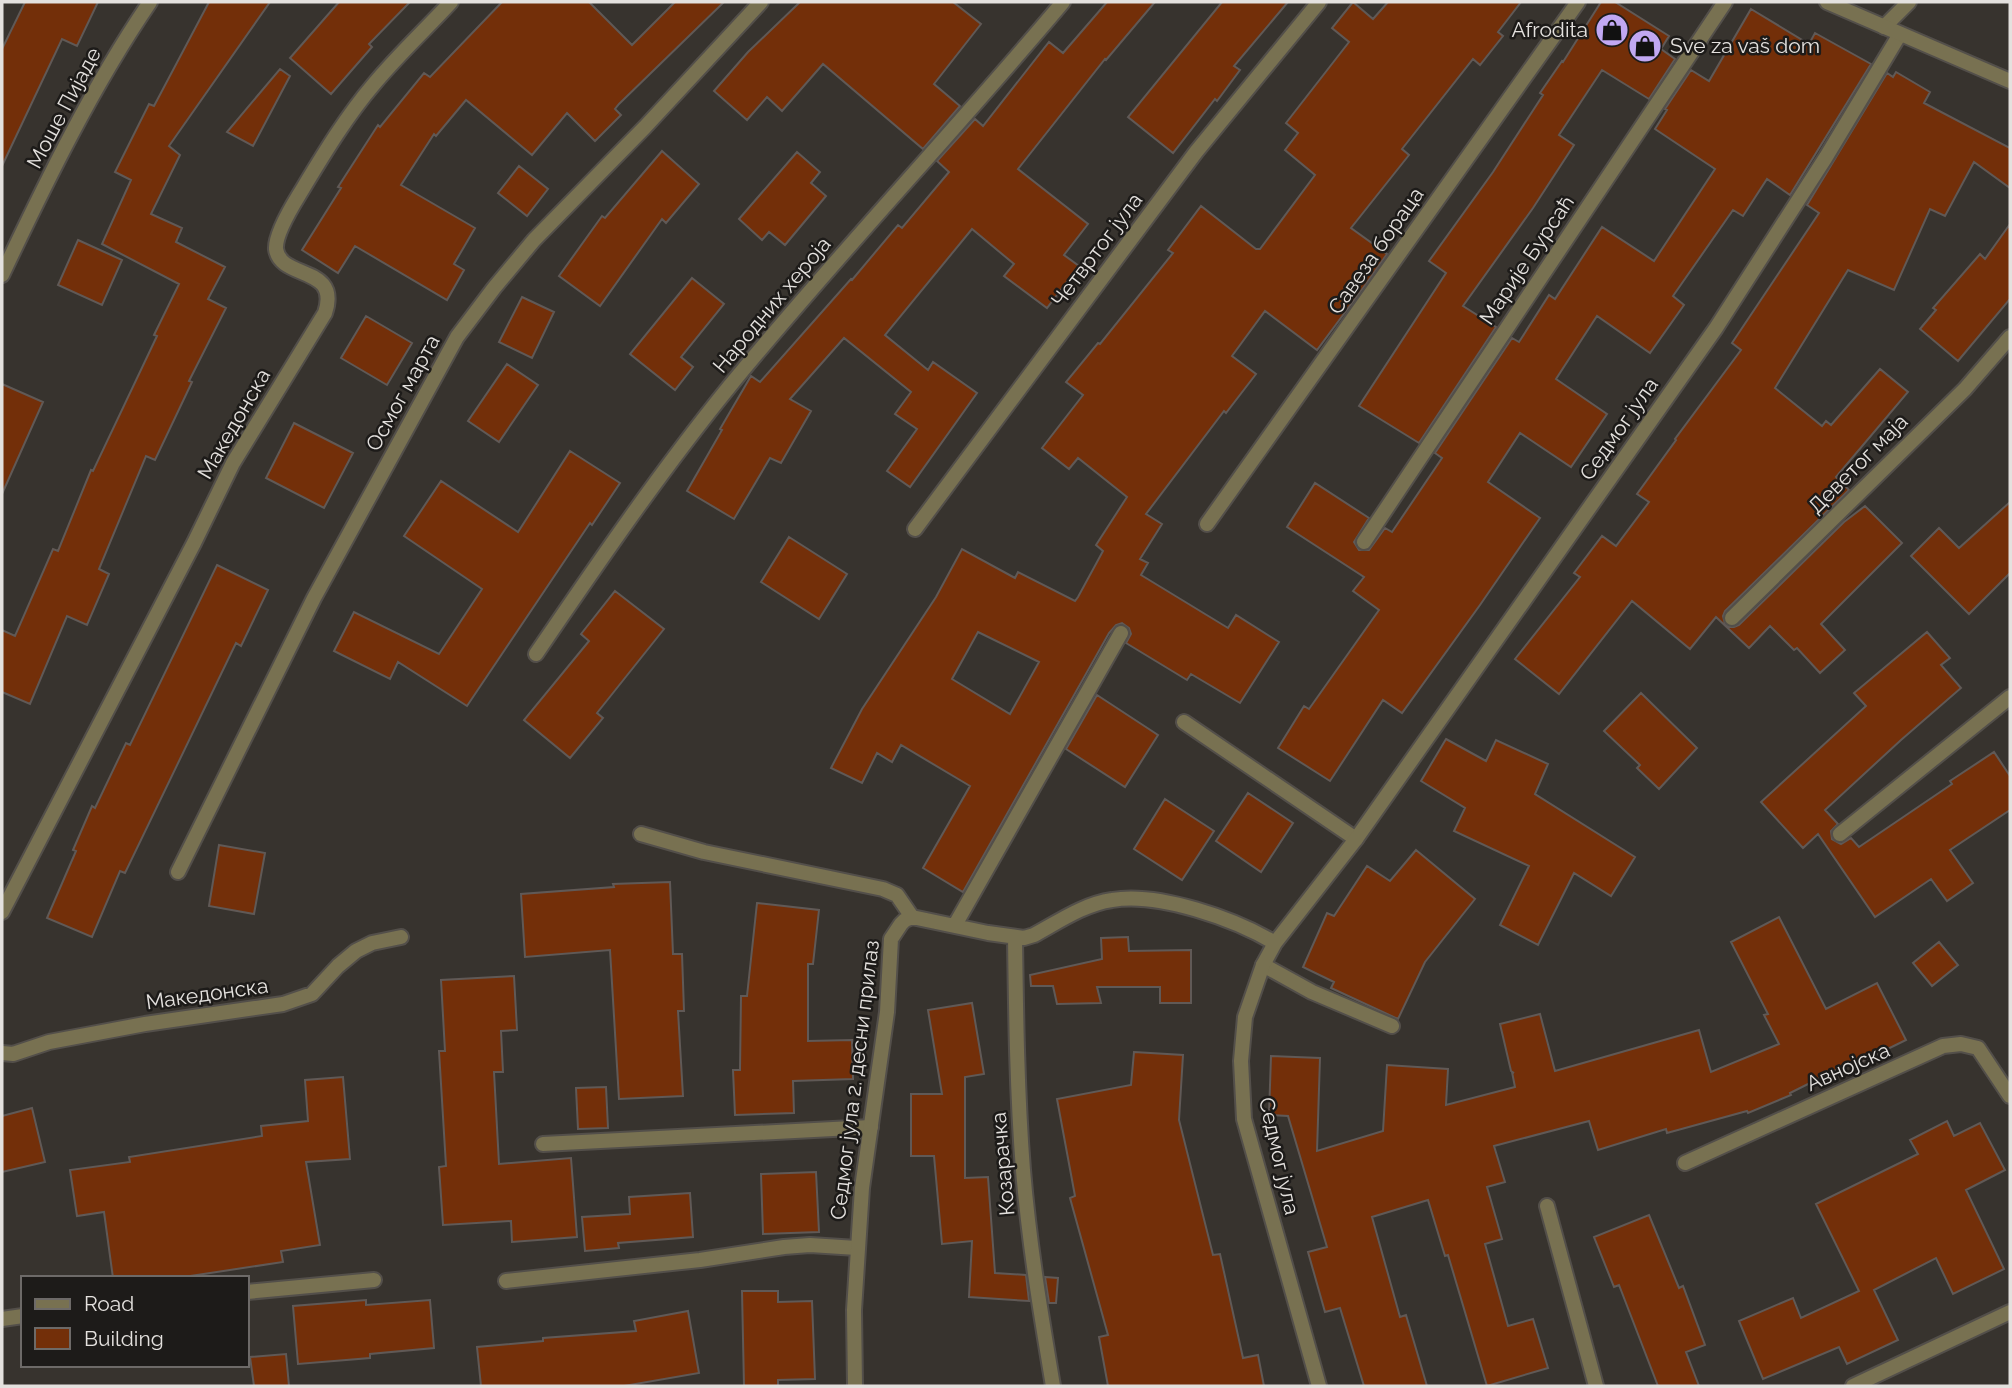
<svg xmlns="http://www.w3.org/2000/svg" width="2012" height="1388" font-family="Raleway,sans-serif">
  <style>
    .building { fill: #732f09; stroke: #605956; stroke-width: 2; fill-rule: evenodd }
    .lines { fill: none; stroke-linecap: round; stroke-linejoin: round }
    .service-casing { stroke: #534f4a; stroke-width: 18 }
    .minor-casing { stroke: #534f4a; stroke-width: 18 }
    .tertiary-casing { stroke: #534f4a; stroke-width: 18 }
    .service { stroke: #787151; stroke-width: 14 }
    .minor { stroke: #787151; stroke-width: 14 }
    .tertiary { stroke: #787151; stroke-width: 14 }
    .labels { text-anchor: middle; stroke-width: 5; stroke-linejoin: round; paint-order: stroke }
    .poi-label { font-size: 21px; fill: #e4e1de; stroke: #1d1b19; text-anchor: end }
    .street-label { font-size: 21px; fill: #e4e1de; stroke: #1d1b19 }
  </style>
  <rect width="100%" height="100%" fill="#37332e"/>
  <path class="building" d="M25,2H98L77,46L62,39L2,166V49Z
    M209,2H270L169,146L180,155L151,214L182,228L176,242L225,267L208,299L226,308L189,381L192,382L155,460L146,456L99,569L109,574L87,625L67,616L30,704L2,692V630L15,636L53,549L58,551L91,470L93,471L157,336L154,335L179,284L102,244L131,180L115,172L149,104L154,106Z
    M339,2H410L369,44L372,47L331,94L290,58Z
    M502,2H589L632,45L675,2H724L619,104L615,109L621,115L595,141L567,113L532,155L466,100L436,136L434,134L401,185L475,228L454,264L464,270L447,300L355,246L338,273L302,250L341,188L338,187L378,125L380,127L424,73L430,77Z
    M800,2H953L981,24L934,84L960,106L923,149L823,64L782,111L767,97L747,120L714,91L748,52Z
    M1107,2H1155L1106,60L1105,59L1018,169L1088,224L1064,255L1079,266L1047,308L1004,276L1014,264L972,229L885,335L928,370L933,362L977,393L910,487L887,471L917,429L895,414L911,392L844,338L790,399L811,411L781,463L770,458L734,519L687,491L722,430L720,429L751,376L760,382L851,279L852,280L898,225L902,228L949,172L937,161L975,119L983,126L1049,42L1063,53Z
    M1222,2H1288L1234,66L1240,70L1217,101L1215,99L1173,153L1128,117Z
    M1353,2L1373,19L1388,2H1521L1498,32L1503,36L1480,65L1473,59L1402,149L1409,155L1351,228L1387,254L1366,284L1317,350L1265,311L1232,356L1256,374L1226,413L1224,411L1146,514L1162,524L1140,559L1148,563L1141,575L1228,628L1236,615L1279,642L1240,703L1191,674L1187,680L1126,643L1131,634L1129,628L1122,623L1116,625L1109,633L963,892L923,868L970,786L901,745L892,762L877,753L862,783L831,768L862,709L936,597L962,549L1015,578L1018,572L1075,601L1078,597L1103,551L1096,545L1127,497L1078,458L1069,469L1042,448L1083,395L1066,382L1098,343L1100,344L1173,253L1168,250L1201,206L1256,249H1260L1315,175L1285,150L1298,133L1286,123L1349,42L1332,28ZM978,632L1039,662L1010,714L952,679Z
    M1601,2H1615L1669,36L1661,49L1675,59L1649,99L1602,70L1559,135L1574,145L1533,208L1463,306L1496,327L1419,443L1359,406L1446,273L1429,261L1493,172L1543,95L1540,93L1562,61L1563,62Z
    M1751,9L1809,44L1815,33L1871,64L1790,195L1767,179L1743,216L1733,210L1673,296L1684,305L1650,353L1597,316L1556,379L1607,414L1571,467L1520,433L1488,482L1540,518L1480,605L1402,713L1383,700L1330,781L1278,748L1304,706L1309,709L1379,610L1353,591L1364,577L1287,527L1315,483L1369,518L1354,542L1359,550H1369L1385,528L1392,532L1442,458L1435,453L1512,338L1519,342L1549,295L1555,299L1602,227L1654,261L1715,169L1655,129L1667,110L1665,109L1691,70L1709,81Z
    M280,69L290,76L253,146L227,132Z
    M1896,72L1930,92L1924,103L2010,148V188L1974,162L1945,216L1930,209L1894,290L1848,270L1775,388L1822,426L1826,421L1831,425L1880,369L1908,392L1836,477L1849,490L1725,611L1723,616L1725,624L1729,627H1734L1739,625L1844,522L1865,506L1902,543L1821,624L1845,650L1820,673L1797,648L1794,650L1770,626L1749,648L1716,617L1690,649L1632,601L1559,694L1515,659L1580,577L1574,573L1602,536L1616,546L1649,502L1637,494L1676,440L1675,439L1741,350L1732,343L1819,213L1807,205L1887,73L1893,77Z
    M662,151L699,184L666,223L662,219L600,306L559,276L602,216L605,218Z
    M797,152L820,172L811,183L826,196L785,245L769,232L762,240L739,219Z
    M519,166L548,189L527,216L498,193Z
    M2010,224V299L1958,361L1920,329L1936,310L1933,308L1980,254L1985,259Z
    M78,240L122,260L102,305L58,285Z
    M692,278L724,304L681,357L693,367L675,390L630,354Z
    M522,297L554,312L532,358L499,342Z
    M366,316L412,343L387,385L341,358Z
    M507,364L538,385L499,442L468,421Z
    M2,384L43,402L2,494Z
    M294,423L353,453L324,508L266,478Z
    M570,451L620,483L592,525L590,523L467,706L398,662L390,679L334,651L354,612L439,654L482,589L404,536L441,481L518,532Z
    M2010,502V573L1969,614L1911,556L1939,528L1959,548Z
    M789,537L847,574L819,619L761,582Z
    M217,565L268,590L241,646L236,643L125,873L120,871L92,937L47,918L76,851L73,850L92,806L95,808L126,743L130,745Z
    M615,591L664,629L597,713L603,718L570,758L524,720L589,641L581,634Z
    M1927,632L1950,658L1941,665L1961,688L1901,740L1825,810L1838,824L1831,831L1832,839L1841,844L1851,838L1859,847L1952,784L1950,781L1994,752L2010,776V810L1950,850L1973,883L1947,901L1931,879L1875,917L1818,834L1803,848L1761,802L1866,706L1854,693Z
    M1641,693L1697,748L1659,789L1637,768L1640,765L1604,731Z
    M1097,695L1158,735L1125,787L1066,749Z
    M1446,739L1486,761L1496,740L1548,764L1535,794L1635,857L1611,896L1574,873L1538,945L1500,925L1529,866L1454,831L1465,808L1421,781Z
    M1248,793L1293,823L1261,872L1216,841Z
    M1165,799L1214,831L1182,880L1134,849Z
    M219,845L265,853L254,914L209,906Z
    M1416,850L1475,899L1425,962L1398,1019L1331,988L1334,982L1303,967L1327,913L1334,916L1367,866L1390,881Z
    M670,882L673,954H682L684,1011H678L683,1096L619,1099L610,950L525,957L521,894L614,887L613,884Z
    M757,903L819,910L813,964H808V1041L852,1040L853,1079L793,1081L794,1113L735,1115L733,1070H740L741,996H747Z
    M1779,917L1826,1009L1877,983L1906,1040L1859,1063L1858,1059L1790,1093L1791,1095L1748,1113L1747,1111L1667,1133L1666,1129L1598,1150L1589,1121L1494,1146L1505,1182L1487,1187L1502,1239L1485,1244L1508,1326L1533,1319L1548,1368L1487,1386L1448,1255L1445,1256L1428,1200L1372,1217L1400,1317L1406,1315L1427,1386H1364L1340,1308L1325,1312L1308,1252L1327,1247L1288,1116L1269,1115L1271,1056L1320,1058L1317,1151L1383,1131L1387,1065L1448,1069L1446,1105L1515,1087L1512,1072L1514,1073L1511,1071L1500,1024L1540,1014L1555,1071L1699,1030L1711,1072L1779,1044L1764,1015L1768,1014L1731,942Z
    M1128,937L1129,951L1191,950V1003H1160V987H1097L1101,1003L1057,1004L1053,986H1031L1030,975L1102,959L1101,938Z
    M1939,942L1958,965L1932,986L1913,963Z
    M514,976L517,1030L501,1031L503,1072H494L499,1164L571,1158L577,1237L512,1242L511,1221L443,1225L439,1167L446,1166L439,1051H445L441,980Z
    M972,1003L984,1074L965,1077V1178L988,1177L995,1273L1026,1275L1029,1301L969,1297L972,1241L942,1244L934,1156H911V1094H942L928,1010Z
    M1134,1052L1183,1055L1179,1120L1213,1255L1220,1254L1243,1358L1258,1355L1264,1386H1108L1099,1337L1108,1335L1070,1198L1075,1196L1057,1099L1131,1085Z
    M343,1077L350,1159L306,1162L320,1245L281,1251L283,1262L177,1278H113L104,1212L77,1216L70,1170L130,1162L129,1157L262,1136L261,1126L308,1121L305,1080Z
    M606,1087L608,1128L578,1129L576,1088Z
    M32,1108L45,1162L2,1172V1116Z
    M1947,1121L1954,1136L1980,1123L2005,1170L1966,1190L2004,1269L1953,1294L1936,1258L1874,1290L1898,1340L1847,1364L1839,1347L1763,1379L1739,1321L1793,1298L1801,1318L1859,1291L1816,1204L1918,1154L1910,1140Z
    M816,1172L819,1232L763,1234L761,1174Z
    M690,1193L693,1237L618,1243L619,1248L585,1251L582,1217L630,1214L629,1197Z
    M1649,1215L1679,1288L1683,1286L1705,1345L1686,1352L1699,1386H1658L1619,1285L1614,1287L1594,1237Z
    M1045,1277L1058,1278L1056,1303H1049Z
    M742,1291H778V1302L812,1301L815,1379L778,1380V1386H744Z
    M366,1300V1305L430,1300L434,1348L370,1354V1358L298,1364L293,1306Z
    M688,1311L699,1373L624,1386H481L477,1347L543,1341V1338L636,1331L634,1321Z
    M286,1354L289,1386H254L250,1357Z"/>
  <g class="lines">
    <defs>
      <path id="service" d="M1184,722L1356,839
        M1263,965L1312,992L1392,1026
        M543,1144L871,1127
        M506,1281L700,1260L784,1247L810,1245L857,1248"/>
      <path id="minor" d="M1884,27L1909,2
        M2,275C46,182 92,87 150,2
        M1207,524L1578,2
        M915,529L1196,152L1319,2
        M1364,542L1725,2
        M1732,618L1965,389L2010,337
        M536,654C598,563 660,472 729,387C837,255 954,132 1063,2
        M641,834L704,852L883,889L897,895L912,917
        M1840,834L2010,697
        M178,872L314,598L457,337L494,288L534,240L645,127L761,2
        M2,912L194,543L233,463L325,313C341,265 280,280 276,249C275,235 291,208 299,195C322,157 345,118 374,84C398,55 426,29 451,2
        M955,925L1121,633
        M1015,937C1016,1015 1017,1093 1023,1170C1029,1243 1041,1315 1053,1386
        M2,1053L13,1054L49,1042L145,1024L283,1004L312,994L338,966L356,951L372,943L401,937
        M1685,1163L1943,1046L1961,1044L1978,1048L2010,1096
        M1547,1206L1596,1386
        M247,1292L374,1280
        M2,1319L23,1316
        M855,1386L854,1310L862,1188L887,1012L891,939L901,924L905,920L912,917L988,933L1024,938L1034,935C1058,922 1084,904 1112,900C1159,892 1235,919 1275,943
        M1319,1386L1244,1119L1241,1061L1245,1017L1263,965L1275,943L1356,839L1716,328L1826,157L1900,34
        M1853,1386L2010,1312"/>
      <path id="tertiary" d="M1827,2L2010,81"/>
    </defs>
    <use href="#service" class="service-casing"/>
    <use href="#minor" class="minor-casing"/>
    <use href="#tertiary" class="tertiary-casing"/>
    <use href="#service" class="service"/>
    <use href="#minor" class="minor"/>
    <use href="#tertiary" class="tertiary"/>
  </g>
  <defs>
    <symbol id="shop-disc" viewBox="-11 -11 22 22"><circle r="9.5" fill="#c1a8f3" stroke="#1d1b19"/><path d="M-5-2.5h2.3a2.7 3.5 0 0 1 5.4 0H5L5.5 6h-11ZM-1.5-2.5h3a1.5 2.3 0 0 0-3 0Z" fill="#111"/></symbol>
  </defs>
  <g fill-rule="evenodd">
    <use href="#shop-disc" x="1593" y="11" width="38" height="38"/>
    <use href="#shop-disc" x="1626" y="27" width="38" height="38"/>
  </g>
  <g class="labels">
    <g class="poi-label">
      <text x="1588" y="37">Afrodita</text>
      <text x="1670" y="53" text-anchor="start">Sve za vaš dom</text>
    </g>
    <g class="street-label">
      <text transform="translate(64 108) rotate(-62)" y="7">Моше Пијаде</text>
      <text transform="translate(1097 250) rotate(-53)" y="7">Четвртог јула</text>
      <text transform="translate(1376 251) rotate(-55)" y="7">Савеза бораца</text>
      <text transform="translate(1527 260) rotate(-56)" y="7">Марије Бурсаћ</text>
      <text transform="translate(772 305) rotate(-50)" y="7">Народних хероја</text>
      <text transform="translate(403 393) rotate(-61)" y="7">Осмог марта</text>
      <text transform="translate(234 424) rotate(-60)" y="7">Македонска</text>
      <text transform="translate(1619 429) rotate(-55)" y="7">Седмог јула</text>
      <text transform="translate(1858 464) rotate(-45)" y="7">Деветог маја</text>
      <text transform="translate(207 994) rotate(-8)" y="7">Македонска</text>
      <text transform="translate(1848 1067) rotate(-24)" y="7">Авнојска</text>
      <text transform="translate(855 1080) rotate(-83)" y="7">Седмог јула 2. десни прилаз</text>
      <text transform="translate(1279 1156) rotate(77)" y="7">Седмог јула</text>
      <text transform="translate(1003 1164) rotate(-95)" y="7">Козарачка</text>
    </g>
  </g>
  <rect width="2012" height="1388" fill="none" stroke="#e4e1de" stroke-width="7"/>
  <rect x="21" y="1276" width="228" height="91" fill="#1d1b19" stroke="#6d6a68" stroke-width="2"/>
  <rect x="35" y="1299" width="35" height="10" fill="#787151" stroke="#6d6a68" stroke-width="2"/>
  <text x="84" y="1311" font-size="21" fill="#e4e1de">Road</text>
  <rect x="35" y="1328" width="35" height="21" fill="#732f09" stroke="#6d6a68" stroke-width="2"/>
  <text x="84" y="1346" font-size="21" fill="#e4e1de">Building</text>
</svg>
